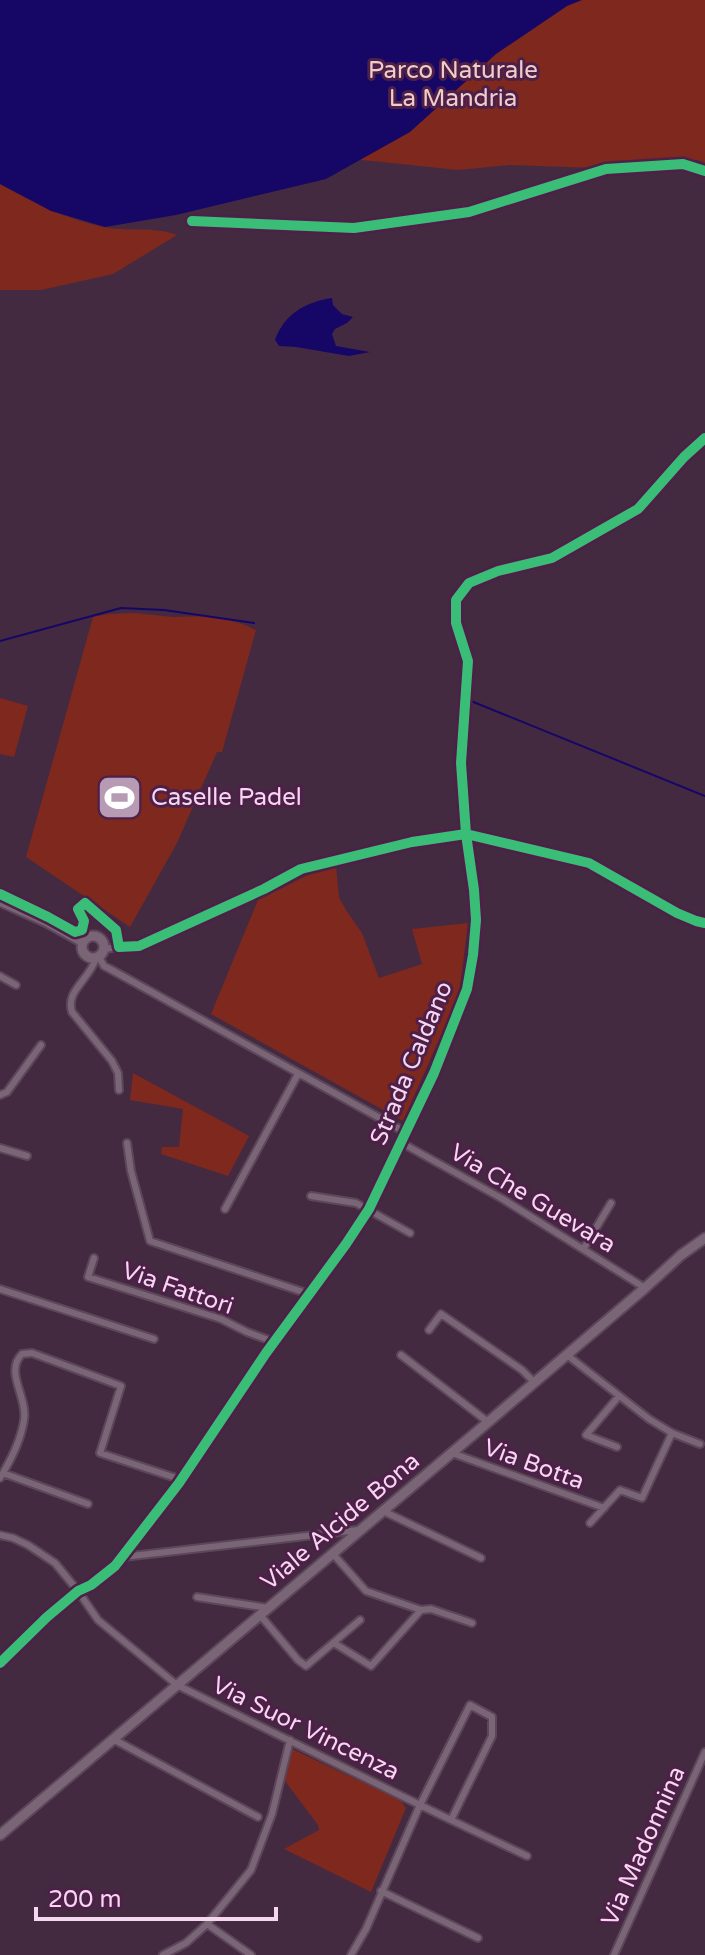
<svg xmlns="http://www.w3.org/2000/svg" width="705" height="1955" font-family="'Varela Round',sans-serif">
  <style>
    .green { fill: #7e281e }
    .water { fill: #160766 }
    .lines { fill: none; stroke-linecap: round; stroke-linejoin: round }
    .stream { stroke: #160766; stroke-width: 2 }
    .street-casing { stroke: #5d465a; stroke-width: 10 }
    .secondary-casing { stroke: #5d465a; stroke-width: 13 }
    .street { stroke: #7a6577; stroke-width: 6 }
    .secondary { stroke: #7a6577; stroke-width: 9 }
    .cycleway-casing { stroke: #4e1f49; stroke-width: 15 }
    .cycleway { stroke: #3abd76; stroke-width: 10 }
    .labels { text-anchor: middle; stroke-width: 6; stroke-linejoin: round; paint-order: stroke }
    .park-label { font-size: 24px; fill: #eecec8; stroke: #4e1f49 }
    .poi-label { font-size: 24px; fill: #f5d7f0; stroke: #4e1f49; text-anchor: start }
    .street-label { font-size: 24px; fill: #f5d7f0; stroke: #4e1f49 }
  </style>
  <rect width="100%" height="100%" fill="#442a41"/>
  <path class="green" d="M0,0H705V163L698,160L595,168L510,165L458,170L353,159Z
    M0,184C33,202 66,219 103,227C128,232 153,226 177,235L113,274L41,290H0Z
    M135,613L173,617L211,616L240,623L256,630L222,752H217L177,843L130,927L26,857L93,617L109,614Z
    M0,698L28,706L14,757L0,754Z
    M336,866L339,897L346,910L362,933L379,978L422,964L412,929L468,923L460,988L449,1017L403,1121L211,1014L258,900L308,875Z
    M133,1073L249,1136L228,1176L161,1154L162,1147H179L183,1109L130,1100Z
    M292,1749L400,1800L406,1808L371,1892L284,1849L319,1830L318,1825L285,1781Z"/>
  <path class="water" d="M0,0H582L567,6L496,54L410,132L326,179L176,215L105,227L51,211L0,184Z
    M332,298L333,305L342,314L353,317L347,323L335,329L332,334L336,346L370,352L349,356L296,347L279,346L275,340C285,313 306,302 332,298Z"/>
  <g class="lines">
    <path class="stream" d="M0,641L121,608L164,610L254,623
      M471,671V701L705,796"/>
    <defs>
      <path id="street" d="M104,949L119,947
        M99,957L104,966L110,969L405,1132
        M96,958C90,979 65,991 72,1012L112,1061L118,1073L119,1090
        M0,976L16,985
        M0,1095L7,1092L41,1045
        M400,1142L501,1198L645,1288
        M127,1143L131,1171L150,1241L309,1294
        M0,1148L27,1156
        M311,1196L356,1203L410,1233
        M225,1209L298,1074
        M584,1248L611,1203
        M94,1258L88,1277L221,1319L247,1332L274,1342
        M0,1289L154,1339
        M429,1330L441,1314L522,1370L534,1382
        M401,1355L488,1422
        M567,1355L649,1419L672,1433L700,1444
        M617,1447L586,1435L619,1396
        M452,1453L604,1508
        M3,1473L88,1504
        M0,1478C11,1460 21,1440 24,1420C28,1397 4,1372 22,1354L32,1353L121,1386L100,1453L182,1480
        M383,1511L481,1558
        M590,1523L620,1490L642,1498L672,1433
        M0,1535L13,1538L28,1545L55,1563L78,1591L98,1620L177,1685L420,1805L366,1929L351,1955
        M333,1554L366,1591L421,1610L431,1609L472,1623
        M123,1557L358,1530
        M197,1597L268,1608
        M260,1615L298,1660L306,1666L360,1620
        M334,1643L371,1666L421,1610
        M0,1663L47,1617L78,1591L91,1585L115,1566L179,1483L266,1353L346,1244L369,1209L434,1073L467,989L473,955L476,920L474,890L466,834L461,763L468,661L456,623V600L469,583L498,571L552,558L638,509L684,457L705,438
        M470,1705L492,1717V1736L451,1820L420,1805Z
        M113,1739L258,1817
        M451,1820L527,1856
        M381,1891L478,1938
        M207,1924L251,1955
        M163,1955L186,1943L207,1924L251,1870L272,1814L290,1740
        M614,1955L705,1752"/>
      <path id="secondary" d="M0,901L47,922L83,942
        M82 947a11 11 0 1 1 22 0a11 11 0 1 1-22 0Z
        M119,947L139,946L264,889L301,869L412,842L466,834L589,863L677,913L696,921L705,923
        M0,1835L480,1429L645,1288L681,1255L705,1238"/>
    </defs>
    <use href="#street" class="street-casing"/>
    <use href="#secondary" class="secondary-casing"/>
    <use href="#street" class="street"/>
    <use href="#secondary" class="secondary"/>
    <defs>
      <path id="cycleway" d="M192,221L354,228L469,212L606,169L683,164L705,171
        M0,894L48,917L75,932L82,930L84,921L78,909L85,903L116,930L119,947L139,946L264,889L301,869L412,842L466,834L589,863L677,913L696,921L705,923
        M0,1663L47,1617L78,1591L91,1585L115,1566L179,1483L266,1353L346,1244L369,1209L434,1073L467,989L473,955L476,920L474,890L466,834L461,763L468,661L456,623V600L469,583L498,571L552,558L638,509L684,457L705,438"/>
    </defs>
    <use href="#cycleway" class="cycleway-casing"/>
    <use href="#cycleway" class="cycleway"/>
  </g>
  <defs>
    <symbol id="stadium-square" viewBox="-11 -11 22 22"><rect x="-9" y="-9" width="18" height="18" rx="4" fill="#b79ab3" stroke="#4e1f49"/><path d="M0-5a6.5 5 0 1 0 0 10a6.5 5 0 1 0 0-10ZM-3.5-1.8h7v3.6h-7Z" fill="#fff"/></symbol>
  </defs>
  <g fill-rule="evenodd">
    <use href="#stadium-square" x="94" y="772" width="51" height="51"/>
  </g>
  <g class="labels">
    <g class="park-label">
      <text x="453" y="78">Parco Naturale<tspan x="453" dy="28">La Mandria</tspan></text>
    </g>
    <g class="poi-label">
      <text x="151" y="805">Caselle Padel</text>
    </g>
    <g class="street-label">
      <text transform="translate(411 1063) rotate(-67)" y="8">Strada Caldano</text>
      <text transform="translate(533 1198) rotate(31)" y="8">Via Che Guevara</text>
      <text transform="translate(178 1288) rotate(19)" y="8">Via Fattori</text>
      <text transform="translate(534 1464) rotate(20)" y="8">Via Botta</text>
      <text transform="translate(340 1521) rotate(-40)" y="8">Viale Alcide Bona</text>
      <text transform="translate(306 1728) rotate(26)" y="8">Via Suor Vincenza</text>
      <text transform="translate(643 1846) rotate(-66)" y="8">Via Madonnina</text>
    </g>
  </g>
  <path d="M36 1907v12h240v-12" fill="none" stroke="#f5d7f0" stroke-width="4"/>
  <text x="48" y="1907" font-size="24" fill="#f5d7f0" stroke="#4e1f49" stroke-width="6" paint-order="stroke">200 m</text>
</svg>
